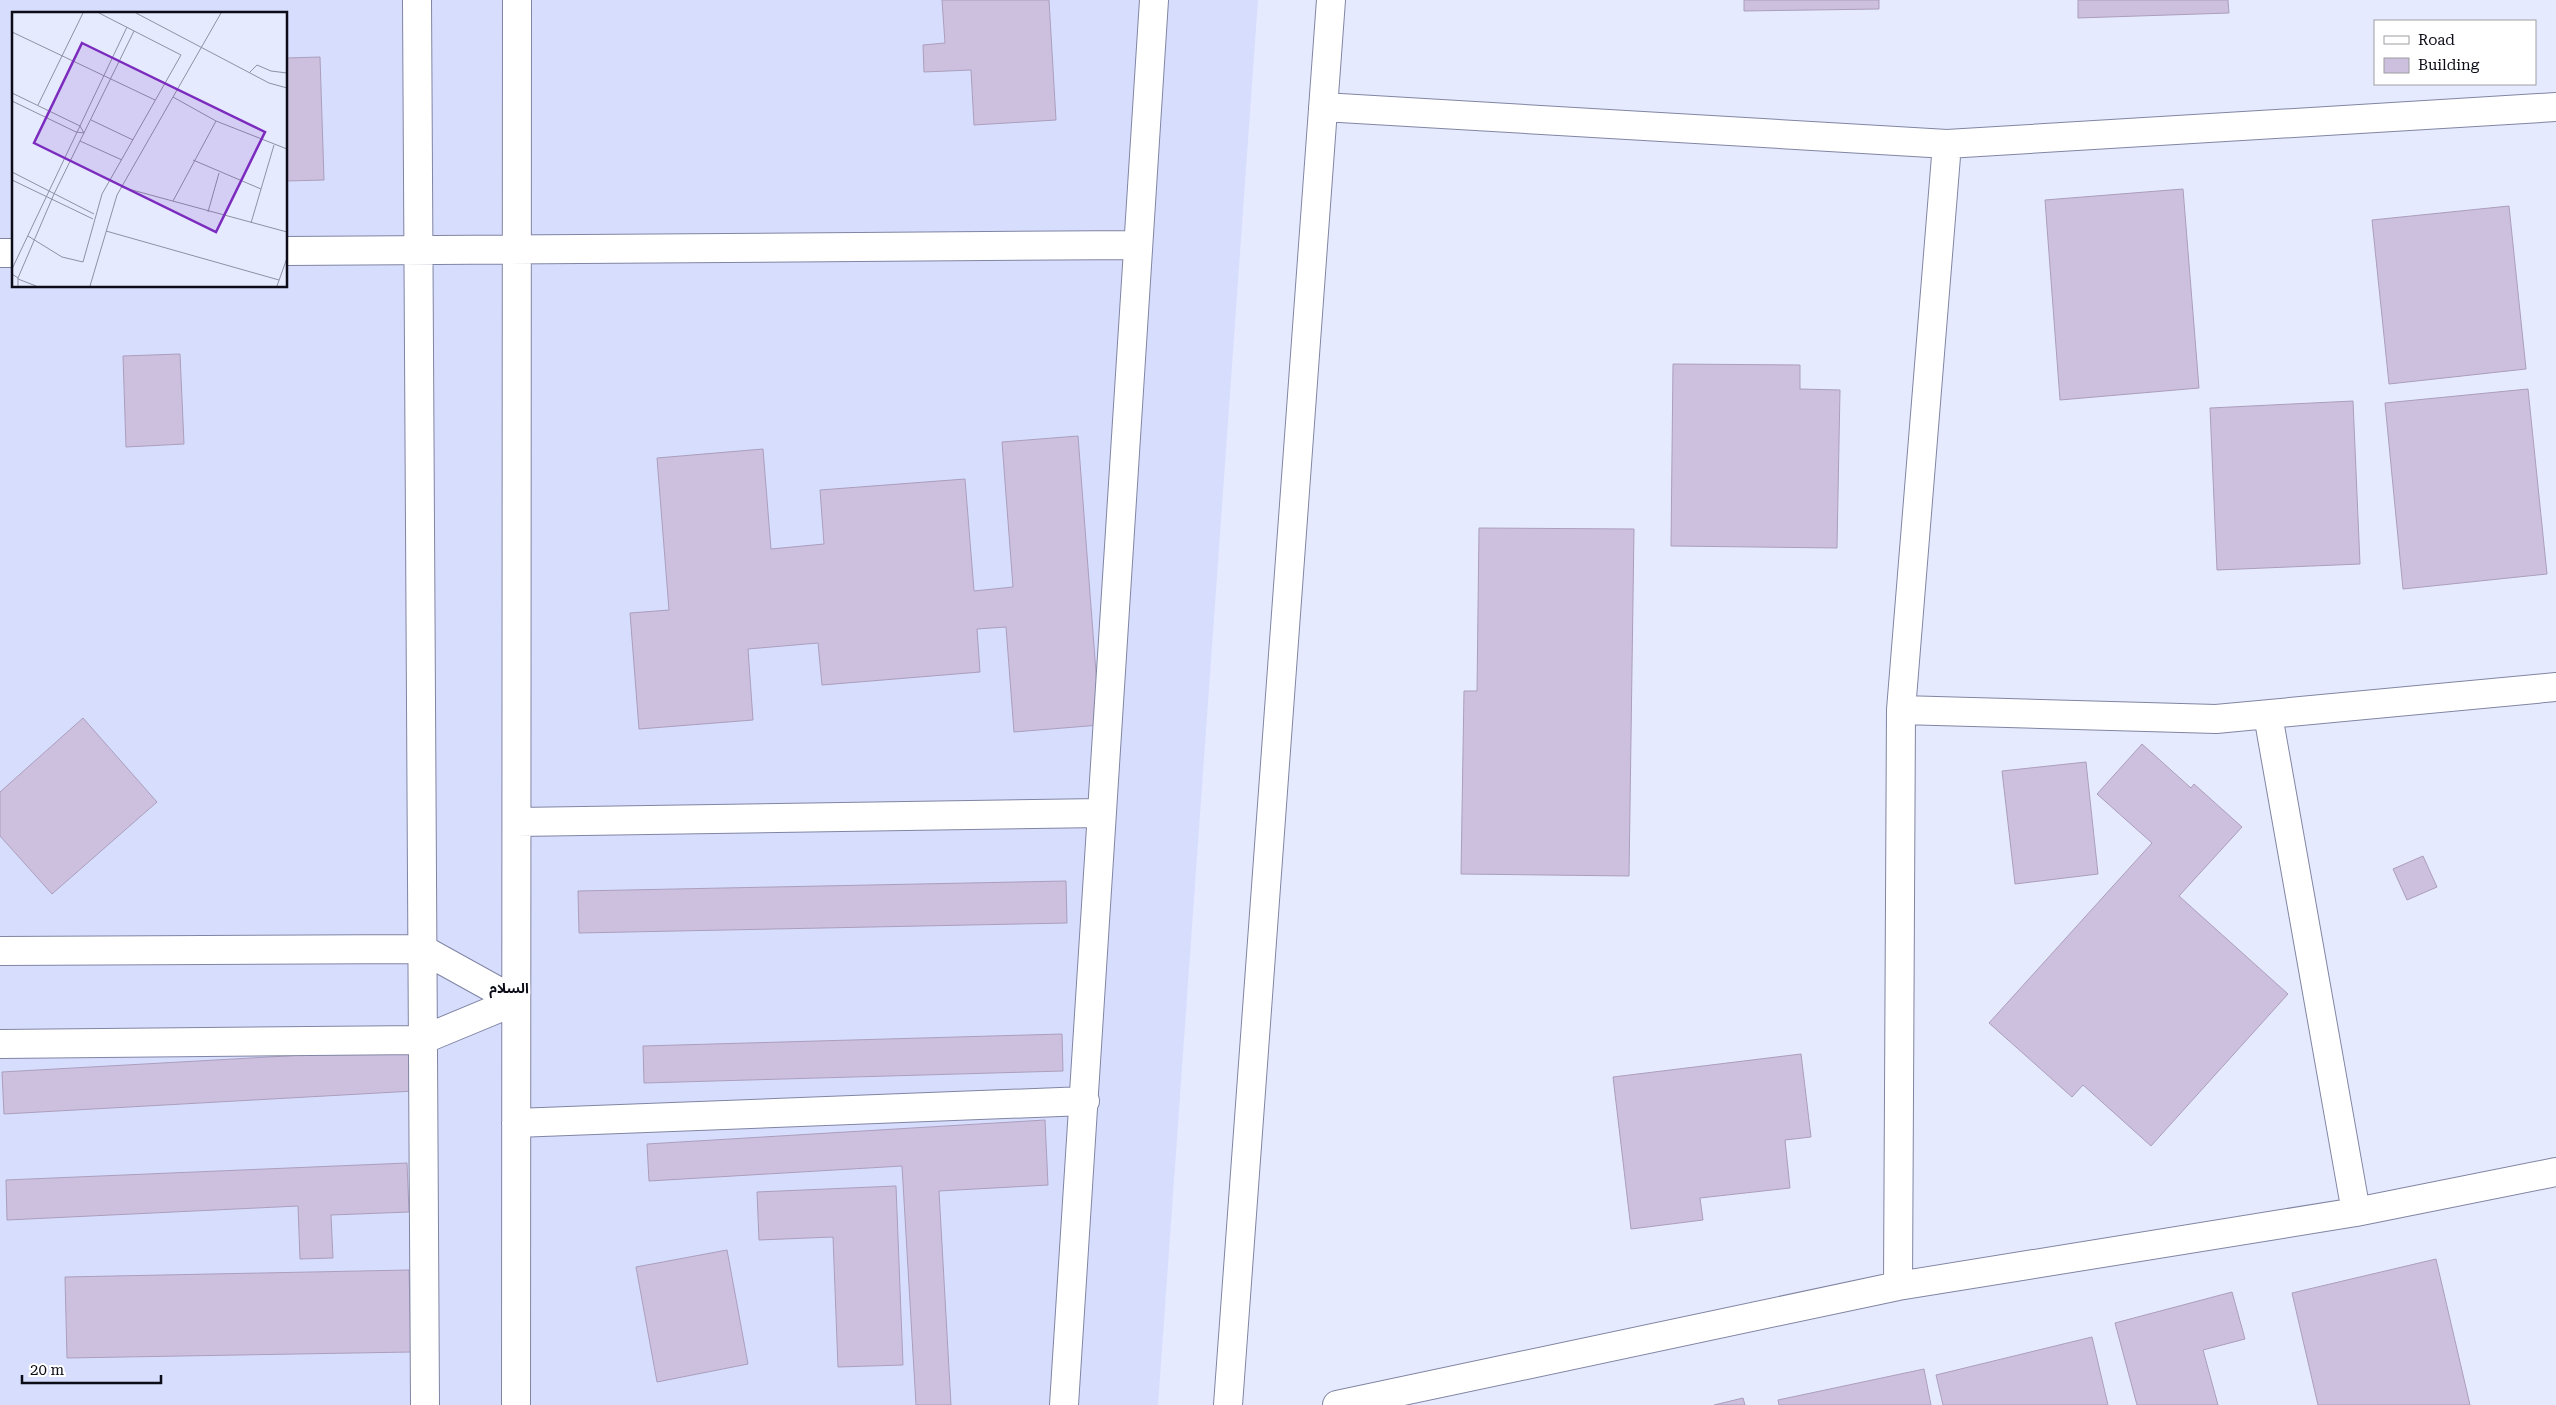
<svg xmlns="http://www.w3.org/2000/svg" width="2556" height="1405" font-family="'Roboto Serif','Noto Sans Arabic',serif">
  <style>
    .built { fill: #d7ddfd; fill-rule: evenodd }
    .building { fill: #cdc0df; stroke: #ab9ebd }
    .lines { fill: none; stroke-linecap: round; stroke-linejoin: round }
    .minor-casing { stroke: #8085a3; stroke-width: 30 }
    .minor { stroke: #fff; stroke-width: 28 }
    .labels { text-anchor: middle; stroke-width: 4.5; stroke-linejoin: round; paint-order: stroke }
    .neighbourhood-label { font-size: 14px; font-weight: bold; fill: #0b0c17; stroke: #fff }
    .inset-road { fill: none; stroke: #8e91a2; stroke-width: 1 }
    .view { fill: #7b2cbf; fill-opacity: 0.15; stroke: #7b2cbf; stroke-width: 2.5 }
    .inset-edge { fill: none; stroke: #0b0c17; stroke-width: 2.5 }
  </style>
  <rect width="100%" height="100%" fill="#e6eafe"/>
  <path class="built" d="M0,0H1258L1158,1405H0ZM14,14H286V286H14Z"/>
  <path class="building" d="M942,0H1049L1056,120L974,125L971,70L924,72L923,45L945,43Z
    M1744,0H1879V9L1744,11Z
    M2078,0H2228L2229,13L2078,18Z
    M320,57L324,180L286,181V58Z
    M2183,189L2199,388L2060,400L2045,200Z
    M2509,206L2526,369L2389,384L2372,220Z
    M180,354L184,444L126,447L123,356Z
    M1673,364L1800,365V389L1840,390L1837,548L1671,546Z
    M2528,389L2547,574L2403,589L2385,403Z
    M2353,401L2360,564L2217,570L2210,408Z
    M1078,436L1100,725L1014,732L1006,627L977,629L980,672L822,685L818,643L748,649L753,720L639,729L630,613L669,610L657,458L763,449L771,549L824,544L820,490L965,479L974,591L1013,587L1002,442Z
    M1479,528L1634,529L1629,876L1461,874L1464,691H1477Z
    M83,718L157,802L52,894L0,836V792Z
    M2142,744L2191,788L2194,784L2242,827L2179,896L2288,994L2151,1146L2083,1085L2072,1097L1989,1023L2152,843L2097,794Z
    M2086,762L2098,874L2015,884L2002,771Z
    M2423,856L2437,887L2407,900L2393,869Z
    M1066,881L1067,923L579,933L578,891Z
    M1062,1034L1063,1071L644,1083L643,1046Z
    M411,1049L414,1091L4,1114L2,1072Z
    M1801,1054L1811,1137L1785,1140L1790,1188L1700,1198L1703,1220L1631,1229L1613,1077Z
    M1045,1120L1048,1185L939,1191L951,1405H916L902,1166L649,1181L647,1144Z
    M407,1163L409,1212L331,1215L333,1258L300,1259L298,1206L7,1220L6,1180Z
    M896,1186L903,1365L838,1367L833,1237L759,1240L757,1192Z
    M727,1250L748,1364L657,1382L636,1267Z
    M2436,1259L2470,1405H2318L2292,1293Z
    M409,1270L411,1352L67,1358L65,1277Z
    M2232,1292L2245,1339L2203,1350L2218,1405H2137L2115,1323Z
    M2092,1337L2108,1405H1943L1936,1375Z
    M1924,1369L1931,1405H1779L1778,1400Z
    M1743,1398L1745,1405H1714Z"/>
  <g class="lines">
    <defs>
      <path id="minor" d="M417,0L425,1405
        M1323,107L1947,144L2556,107
        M286,251L1138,245
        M0,253H14
        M1901,710L2216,719L2556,687
        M2268,715L2356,1212
        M517,822L1102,813
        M0,951L422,949L516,1001
        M0,1044L422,1040L516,1001
        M516,1123L1085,1101
        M1898,1286L1901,710L1947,144
        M516,1405L517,0
        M1064,1405L1154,0
        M1228,1405L1331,0
        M1337,1405L1898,1286L2356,1212L2556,1172"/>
    </defs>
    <use href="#minor" class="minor-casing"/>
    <use href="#minor" class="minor"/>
  </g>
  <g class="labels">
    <g class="neighbourhood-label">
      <text x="509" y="993">السلام</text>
    </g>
  </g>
  <g transform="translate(12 12)">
    <rect width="275" height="275" fill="#e6eafe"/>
    <path class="inset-road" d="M124,1L257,71L275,76M0,20L143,88M237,61L245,53L259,59L275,61M0,81L68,114L72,121M161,85L204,109L275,137M0,89L64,120L72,121M26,93L71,1M79,108L121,128M68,129L110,148M181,148L249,177M0,160L82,202M0,168L81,207M109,175L275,220M161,189L204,109M196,200L207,161M239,211L262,133M94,219L267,268M16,224L50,245L71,250L90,182L169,43L87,1M0,257L115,15M0,262L6,266V274M6,266L42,182L122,19M6,267L24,274M78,274L105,183L209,1M265,274L275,246"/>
    <path class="view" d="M70,31L253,120L204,220L22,131Z"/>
    <rect width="275" height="275" class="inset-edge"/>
  </g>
  <rect x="2374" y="20" width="162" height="65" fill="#ffffff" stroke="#9d9ea2"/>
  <rect x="2384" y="36" width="25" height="8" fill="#ffffff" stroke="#9d9ea2"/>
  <text x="2418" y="45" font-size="15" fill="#0b0c17">Road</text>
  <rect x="2384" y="58" width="25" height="15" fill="#cdc0df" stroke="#9d9ea2"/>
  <text x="2418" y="70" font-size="15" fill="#0b0c17">Building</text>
  <path d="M22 1375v8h139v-8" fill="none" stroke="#0b0c17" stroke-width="2.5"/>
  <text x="30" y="1375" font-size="15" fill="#0b0c17" stroke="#ffffff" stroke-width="4" paint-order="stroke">20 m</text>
</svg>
